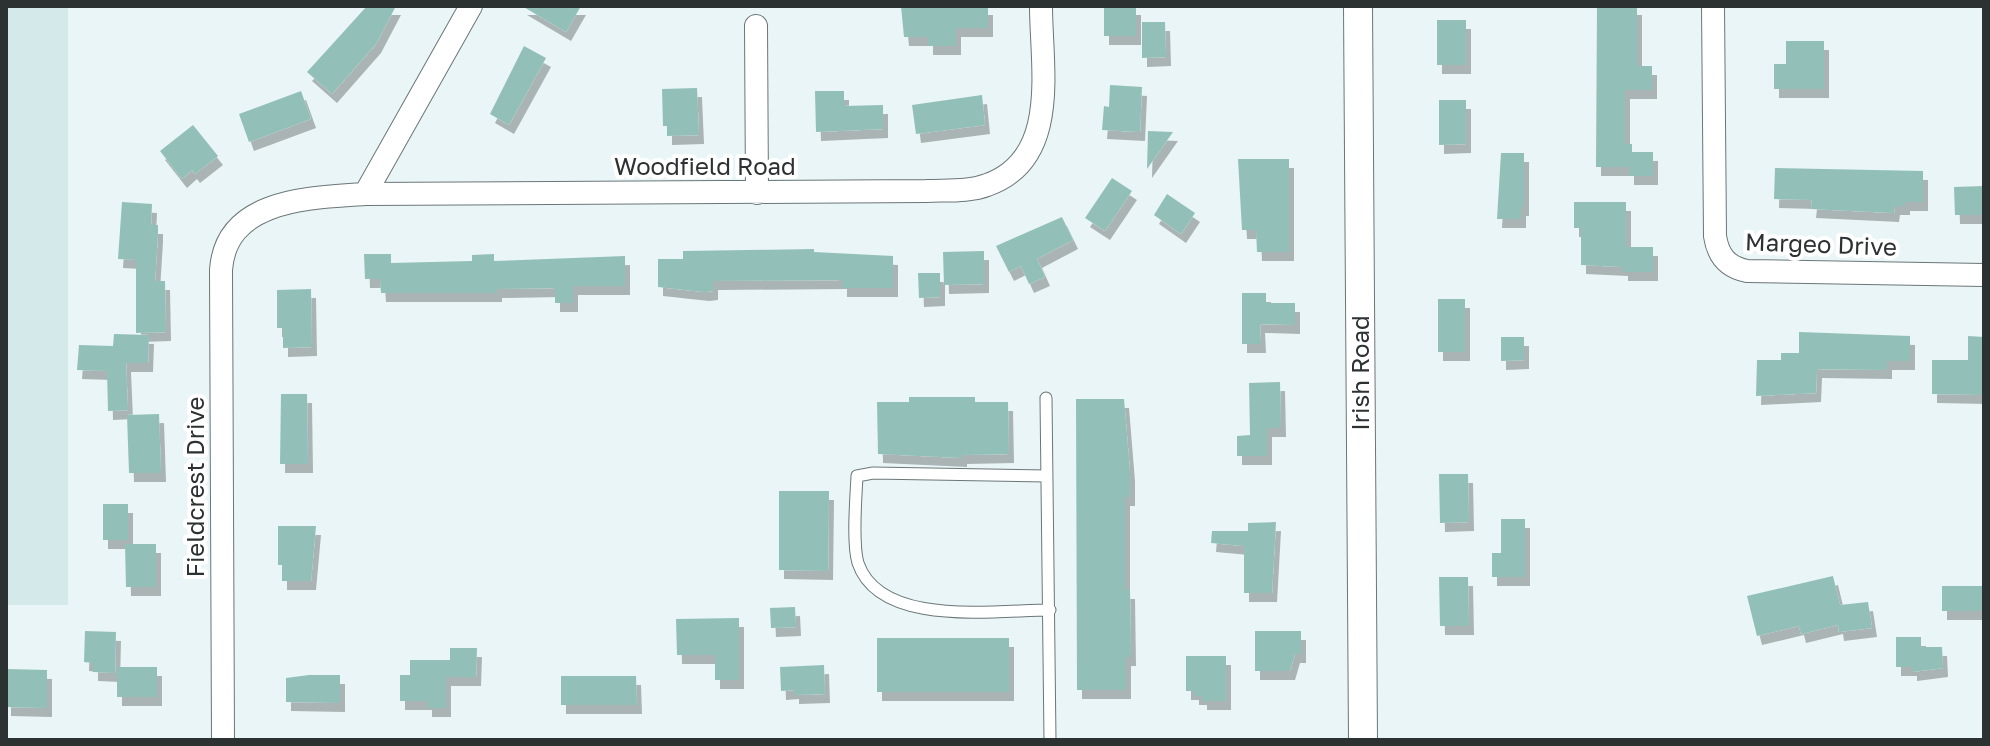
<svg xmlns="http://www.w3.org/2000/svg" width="1990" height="746" font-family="'Golos Text',sans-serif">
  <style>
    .built { fill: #d4e9ea }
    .building { fill: #92c0b8; filter: url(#shadow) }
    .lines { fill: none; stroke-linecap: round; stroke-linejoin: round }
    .service-casing { stroke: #6b7677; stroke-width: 13 }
    .minor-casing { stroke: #6b7677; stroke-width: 24 }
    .tertiary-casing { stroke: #6b7677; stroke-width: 30 }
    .service { stroke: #fff; stroke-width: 11 }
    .minor { stroke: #fff; stroke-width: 22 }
    .tertiary { stroke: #fff; stroke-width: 28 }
    .labels { text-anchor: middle; stroke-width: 8; stroke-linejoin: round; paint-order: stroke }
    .street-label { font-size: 24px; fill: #2c3131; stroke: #fff }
  </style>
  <defs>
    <filter id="shadow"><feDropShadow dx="5" dy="9" stdDeviation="0" flood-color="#0004"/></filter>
  </defs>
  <rect width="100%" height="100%" fill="#e9f5f6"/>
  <path class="built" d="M6,6H68V605H6Z"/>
  <path class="building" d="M367,6H396L376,44L332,94L307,72Z
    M522,6H581L566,32Z
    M901,6H988V28H956V46H928V37H904Z
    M1104,6H1136V36H1104Z
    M1597,6H1637V66H1652V90H1625V144H1632V152H1653V176H1629V167H1596Z
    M1437,20H1466V65H1437Z
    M1142,22H1165L1166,57L1142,58Z
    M1786,41H1824V89H1774V64H1786Z
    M524,46L546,58L509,125L490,114Z
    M1110,85L1142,87L1140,132L1102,130L1104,106L1109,107Z
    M697,88L699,135L667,136V126H663L662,89Z
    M301,91L311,119L249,142L239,114Z
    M815,91H844V106L883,105V129L816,132Z
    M982,95L985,125L916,134L912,105Z
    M1439,100H1466V144L1439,145Z
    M193,125L218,156L195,174L192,170L182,179L160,151Z
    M1148,131L1173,132L1147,169Z
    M1501,153H1524V207H1521V219H1497Z
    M1238,159H1289V252H1257L1256,230H1242Z
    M1775,168L1923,171V202H1905V206H1895L1894,213L1811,209L1812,200L1774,199Z
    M1112,178L1132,191L1105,231L1085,218Z
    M1984,186L1983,215H1955L1954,187Z
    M1167,194L1195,213L1181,234L1154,215Z
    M122,202L152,204L151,225H158V233L155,281H165L166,332L136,333V260L118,259Z
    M1574,202H1626V247H1653V272H1623V267L1581,265V228H1574Z
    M1062,217L1073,240L1037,259L1045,277L1029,284L1021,266L1009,272L996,246Z
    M814,249V252L893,256V288H842V280L713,281V291L704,292L658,287V259H683V251Z
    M984,251V284L944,285L943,252Z
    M364,254H391V263L472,261V255L494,254V261L625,256V286H573V303H555V288L497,289V293H381L380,279H365Z
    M918,273H940V297L919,298Z
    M311,289L312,347L283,348V328H277V290Z
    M1242,293H1266V303H1295V325L1260,324L1261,344H1242Z
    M1438,299H1465V352H1438Z
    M1799,332L1910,336V361H1887V370L1817,369L1816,393L1756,396L1757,360H1781V353H1799Z
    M114,334L149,335L148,363H126L128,410L108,411L107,371L77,370L79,345L113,346Z
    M1968,336L1984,337V395L1932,394V360H1968Z
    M1501,337H1524V360L1501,361Z
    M1280,382L1281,428H1267V456H1237V436L1250,435L1249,383Z
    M281,394H307L308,464H280Z
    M909,397H975V402H1008L1009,454L962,455V458L878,454L877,402H909Z
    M1076,399H1124L1130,472V497H1125V590H1130L1131,657H1126V690H1077Z
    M159,414L161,473H129L127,415Z
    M1439,474H1468L1469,522L1440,523Z
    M779,491H829L828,571L779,570Z
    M103,504H128V540H103Z
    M1501,519H1525V577H1492V553H1501Z
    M1276,522L1272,593H1244V546L1211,543L1212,531H1248V523Z
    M278,526H316L311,581H282V565H278Z
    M125,544H156V587H126Z
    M1833,576L1840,605L1868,602L1872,628L1839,632L1838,625L1801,634L1799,626L1757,636L1747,596Z
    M1439,577H1468L1469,626H1440Z
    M1942,586H1984V611H1942Z
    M795,607L796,627L771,628L770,608Z
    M739,618V680H715V655H677L676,619Z
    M85,631L116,632L115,673L93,672V663L84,662Z
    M1255,631H1301V654H1295L1290,671H1255Z
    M1896,637H1921V647H1942L1943,668L1912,672V667H1896Z
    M877,638H1009V692H877Z
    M450,648H477L476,677H446V708H427V701H400V675H410V660H450Z
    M1186,656H1226V701H1202V696H1194V691H1186Z
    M824,665L825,694L794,695V690L781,691L780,667Z
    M117,667H157V697H117Z
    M6,669L47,670V708L6,707Z
    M309,675H340V703L286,702V678Z
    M561,676H636L637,705H561Z"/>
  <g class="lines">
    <defs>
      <path id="service" d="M1046,398L1050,740
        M1047,476L873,473L857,476C856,498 852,543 858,563C880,628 996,610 1050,610"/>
      <path id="minor" d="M1713,6L1715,236C1718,256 1727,267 1747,271L1984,275
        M756,26L757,193
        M365,194L471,6
        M223,740L221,270C226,198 311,198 365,194L926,191C946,190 969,192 987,185C1061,159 1041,67 1041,6"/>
      <path id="tertiary" d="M1358,6L1363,740"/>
    </defs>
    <use href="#service" class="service-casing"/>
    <use href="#minor" class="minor-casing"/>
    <use href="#tertiary" class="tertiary-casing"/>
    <use href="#service" class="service"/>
    <use href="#minor" class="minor"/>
    <use href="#tertiary" class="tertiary"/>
  </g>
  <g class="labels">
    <g class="street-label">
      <text x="705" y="175">Woodfield Road</text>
      <text transform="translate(1821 245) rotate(2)" y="8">Margeo Drive</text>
      <text transform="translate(1361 373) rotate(-90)" y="8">Irish Road</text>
      <text transform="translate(196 487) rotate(-90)" y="8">Fieldcrest Drive</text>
    </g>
  </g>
  <rect width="1990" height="746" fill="none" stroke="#2c3131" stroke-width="16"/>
</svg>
